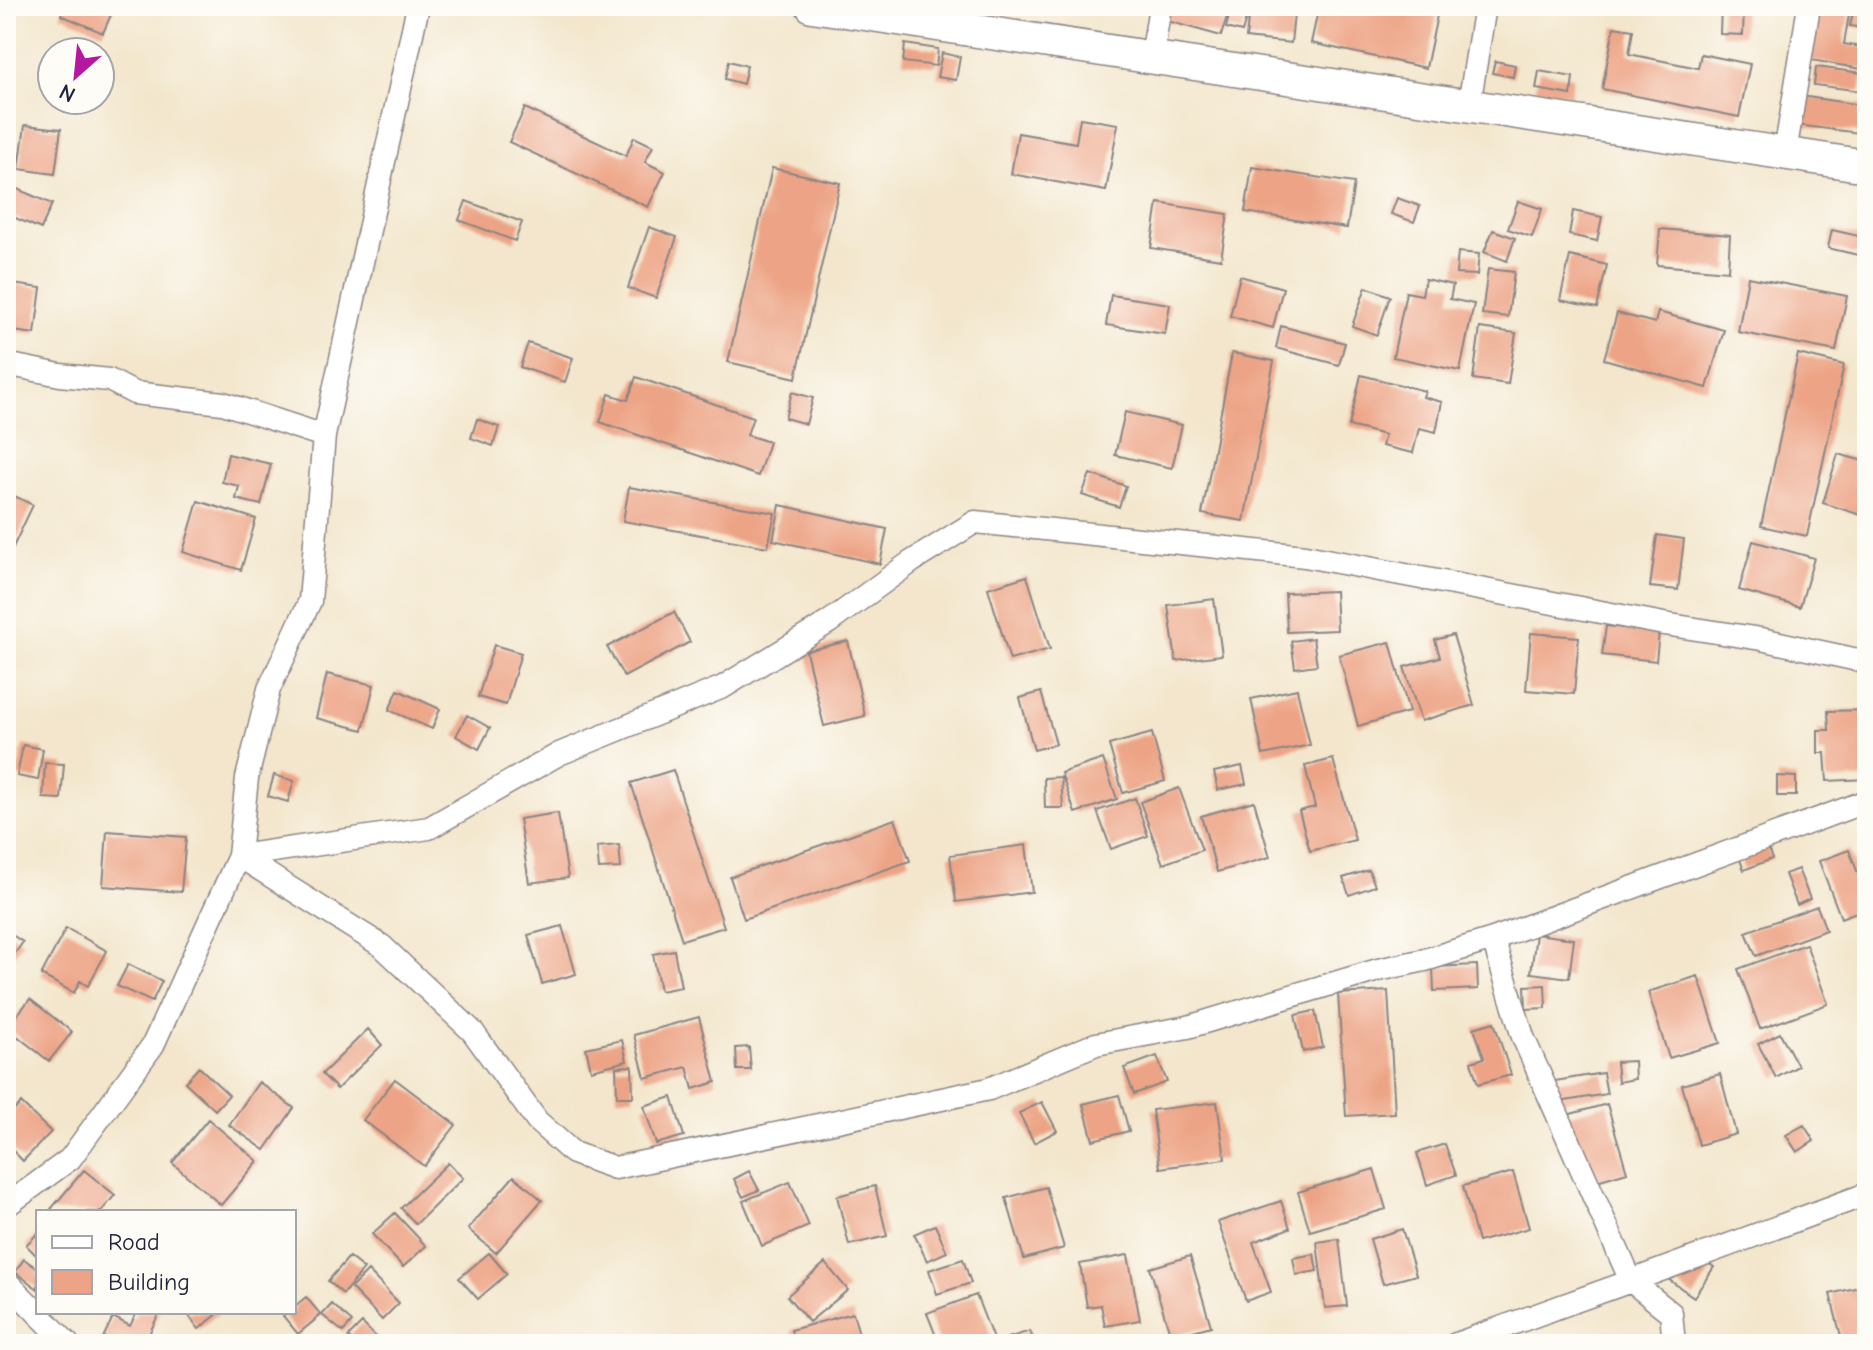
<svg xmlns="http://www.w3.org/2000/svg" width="1873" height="1350" font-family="'Comic Neue',sans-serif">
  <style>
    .building { fill: #eda486 }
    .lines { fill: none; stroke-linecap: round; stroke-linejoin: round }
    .minor-casing { stroke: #8a8484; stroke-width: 25 }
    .secondary-casing { stroke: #8a8484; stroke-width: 35 }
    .minor { stroke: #fff; stroke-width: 22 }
    .secondary { stroke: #fff; stroke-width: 32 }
  </style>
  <rect width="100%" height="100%" fill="#fdfcf7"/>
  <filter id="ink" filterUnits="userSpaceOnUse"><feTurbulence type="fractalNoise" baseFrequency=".0125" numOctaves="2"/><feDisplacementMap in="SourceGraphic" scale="16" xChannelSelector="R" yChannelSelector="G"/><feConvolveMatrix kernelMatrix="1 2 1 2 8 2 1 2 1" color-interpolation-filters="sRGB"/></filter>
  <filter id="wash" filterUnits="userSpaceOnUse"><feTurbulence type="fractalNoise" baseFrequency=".006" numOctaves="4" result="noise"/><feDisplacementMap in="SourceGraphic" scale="32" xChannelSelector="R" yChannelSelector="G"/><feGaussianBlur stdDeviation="1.8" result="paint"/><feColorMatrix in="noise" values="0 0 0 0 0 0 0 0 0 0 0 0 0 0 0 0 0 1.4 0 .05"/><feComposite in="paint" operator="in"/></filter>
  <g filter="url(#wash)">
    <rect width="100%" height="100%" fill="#f3e6cc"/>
    <g id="blocks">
      <path class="building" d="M64,6H115L103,33L61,15Z
        M1156,6H1230L1221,36L1153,17Z
        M1319,6H1439L1426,68L1311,43Z
        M1721,6H1744L1743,35L1720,34Z
        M1816,6H1833L1850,9L1844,44L1867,48V70L1806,59Z
        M1231,8L1248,12L1242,32L1226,28Z
        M1854,8L1867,11V29L1850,26Z
        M1249,10L1294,14L1291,43L1246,38Z
        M1614,27L1633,30L1629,54L1698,68L1701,54L1750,64L1739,117L1602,89Z
        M905,44L938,49L936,66L903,62Z
        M942,53L960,57L956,80L937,77Z
        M729,61L747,66L743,84L725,79Z
        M1495,61L1515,65L1513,77L1492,73Z
        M1816,67L1863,73L1861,91L1814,85Z
        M1539,71L1573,77L1571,95L1536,89Z
        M1800,96L1862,105L1859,133L1796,125Z
        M525,108L626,156L634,137L653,146L645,162L665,172L648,207L509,142Z
        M1080,118L1118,124L1106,191L1011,174L1018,133L1076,143Z
        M25,125L61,129L55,174L19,169Z
        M6,154L19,157L16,168L6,165Z
        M1252,167L1354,183L1347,228L1245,212Z
        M772,168L840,183L796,378L728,362Z
        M15,188L52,204L41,229L6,214V208Z
        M1397,198L1420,206L1414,222L1391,214Z
        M466,201L522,222L515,241L459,220Z
        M1518,201L1542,209L1532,237L1508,229Z
        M1158,203L1228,214L1221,259L1151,248Z
        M1573,211L1602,217L1597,241L1569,235Z
        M649,227L677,237L656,298L628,288Z
        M1660,229L1730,235L1728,271L1657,265Z
        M1493,230L1515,238L1507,261L1484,252Z
        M1832,230L1863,237L1858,255L1828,248Z
        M1458,252L1479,254L1477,275L1456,274Z
        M1570,256L1607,265L1597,308L1560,300Z
        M1488,269L1514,272L1508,317L1482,314Z
        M1240,276L1283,288L1273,328L1230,316Z
        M1748,277L1847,296L1836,351L1738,332Z
        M1425,279L1453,285L1450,299L1474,304L1460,371L1393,357L1406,292L1422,295Z
        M6,283L41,288L35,334L6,330Z
        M1366,287L1390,296L1377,335L1352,326Z
        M1111,295L1170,304L1165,334L1106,325Z
        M1658,312L1724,330L1707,388L1604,359L1617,313L1655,323Z
        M1281,326L1345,343L1339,365L1276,348Z
        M1480,328L1516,333L1508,384L1473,379Z
        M528,343L573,358L565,382L520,367Z
        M1232,353L1274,361L1244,521L1202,514Z
        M1798,354L1844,365L1807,536L1761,526Z
        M1361,375L1425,391L1423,397L1442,402L1436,432L1419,428L1413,453L1382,446L1385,435L1349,426Z
        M636,377L753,417L747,435L769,442L758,476L600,422L609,394L628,400Z
        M792,392L813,398L806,424L785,418Z
        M1125,412L1182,425L1172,468L1115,455Z
        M477,419L499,427L493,446L471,438Z
        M228,454L271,464L261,505L236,499L239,486L222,482Z
        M1838,454L1867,462V517L1823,503Z
        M1090,474L1126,486L1119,507L1082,495Z
        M629,487L775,513L768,547L623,521Z
        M6,492L33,505L6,562Z
        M198,501L256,519L241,570L183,552Z
        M780,505L887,529L880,564L773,540Z
        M1657,535L1684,539L1678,590L1650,587Z
        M1753,541L1814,558L1800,607L1739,590Z
        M1027,576L1050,649L1010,660L988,588Z
        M1335,591L1337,630L1287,632L1285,593Z
        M1214,599L1222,655L1176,661L1168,605Z
        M674,612L690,642L624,677L607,647Z
        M1606,626L1659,632L1656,661L1602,655Z
        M1531,633L1579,637L1574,694L1526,690Z
        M1453,635L1474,705L1421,721L1404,667L1440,657L1435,640Z
        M1313,638L1317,665L1295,668L1291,641Z
        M848,641L865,716L824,726L806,651Z
        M1390,642L1409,712L1358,726L1339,655Z
        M494,645L521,653L506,705L478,697Z
        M327,674L374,685L363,730L316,718Z
        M1297,689L1310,745L1263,755L1251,699Z
        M398,690L440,709L432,729L389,710Z
        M1041,692L1056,744L1034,750L1020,698Z
        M1865,710L1867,779L1827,781L1825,753H1818V730H1829L1828,711Z
        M467,715L490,728L479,749L456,736Z
        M1152,733L1165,781L1123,793L1109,745Z
        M23,745L43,749L38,780L17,776Z
        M1103,759L1117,799L1075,813L1061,773Z
        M1333,759L1355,840L1310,851L1299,811L1315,807L1305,766Z
        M45,763L64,764L61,799L43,798Z
        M1242,766L1246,784L1218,790L1214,772Z
        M673,770L724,927L682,940L631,783Z
        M274,775L294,781L288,802L268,796Z
        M1777,776L1796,777V796H1777Z
        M1061,777L1063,808H1045L1044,778Z
        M1179,788L1202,850L1163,864L1140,802Z
        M1135,798L1148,836L1111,849L1097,811Z
        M1254,801L1270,857L1217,872L1201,816Z
        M558,813L568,878L529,883L519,819Z
        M895,819L910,861L744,919L730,877Z
        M107,831L186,837L181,892L103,886Z
        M1765,841L1772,859L1744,870L1737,852Z
        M619,845L621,868L599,869L597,847Z
        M1026,845L1032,892L956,902L950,855Z
        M1849,850L1867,897V908L1841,918L1819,861Z
        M1798,869L1810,899L1797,905L1785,874Z
        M1369,870L1375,886L1349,895L1343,878Z
        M1817,906L1826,930L1756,956L1746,932Z
        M562,926L576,974L542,984L528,935Z
        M66,928L107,951L88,986L80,981L74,993L41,975Z
        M9,933L23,942L11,959L6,956V936Z
        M1536,934L1574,939L1569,978L1531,973Z
        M1806,944L1828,1004L1760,1029L1738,969Z
        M674,950L681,987L660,991L653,954Z
        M128,964L162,981L152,1002L117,986Z
        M1477,965L1478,989L1434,991L1433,967Z
        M1698,976L1720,1043L1669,1058L1648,992Z
        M1545,985L1546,1008L1526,1009L1525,986Z
        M1388,991L1395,1113L1346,1116L1338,994Z
        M30,999L72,1032L49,1061L7,1028Z
        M1315,1011L1323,1047L1303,1052L1295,1015Z
        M699,1017L716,1082L693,1089L687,1067L645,1078L634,1035Z
        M1494,1022L1511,1075L1478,1084L1471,1062L1484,1058L1474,1028Z
        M368,1029L382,1045L337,1089L322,1074Z
        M1780,1033L1798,1066L1776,1078L1758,1044Z
        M622,1040L627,1061L591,1070L586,1048Z
        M749,1047L751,1070H737L736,1048Z
        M1157,1056L1167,1082L1134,1094L1124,1068Z
        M1634,1061L1635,1079L1618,1082L1616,1062Z
        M632,1066L633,1097H617L616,1067Z
        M199,1067L229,1095L215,1110L185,1082Z
        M1603,1073L1607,1094L1553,1103L1549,1082Z
        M1720,1074L1736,1134L1699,1145L1682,1085Z
        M395,1079L456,1125L424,1166L363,1120Z
        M259,1082L294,1108L265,1150L229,1125Z
        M1119,1095L1129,1131L1093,1140L1083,1104Z
        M672,1097L684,1136L656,1144L644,1106Z
        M1042,1102L1057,1131L1034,1143L1019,1113Z
        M1217,1102L1225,1159L1160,1168L1152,1110Z
        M21,1103L51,1132L23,1161L6,1144V1119Z
        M1607,1104L1627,1172L1587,1184L1567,1115Z
        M208,1119L258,1161L221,1205L172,1163Z
        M1804,1125L1814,1141L1797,1152L1786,1135Z
        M1445,1144L1456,1175L1427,1185L1417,1153Z
        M448,1163L463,1178L416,1224L401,1208Z
        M1374,1169L1386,1209L1310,1231L1298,1192Z
        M84,1170L115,1195L101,1212H55L51,1209Z
        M749,1171L759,1190L743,1197L734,1179Z
        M1513,1172L1529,1228L1478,1242L1463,1186Z
        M514,1176L542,1200L496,1253L468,1229Z
        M790,1182L809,1226L762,1246L743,1201Z
        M875,1186L887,1236L849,1245L837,1196Z
        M1046,1187L1064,1248L1024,1259L1006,1198Z
        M1281,1201L1290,1228L1253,1242L1271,1292L1246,1301L1218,1222Z
        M395,1213L426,1246L403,1267L372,1234Z
        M935,1225L947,1252L927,1261L914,1234Z
        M1402,1229L1416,1275L1383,1284L1370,1239Z
        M38,1233V1257L26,1245Z
        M1339,1239L1347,1306L1325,1308L1317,1242Z
        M1685,1248L1714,1267L1694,1297L1665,1277Z
        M489,1253L507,1274L478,1299L459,1278Z
        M1314,1254L1317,1271L1296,1275L1293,1258Z
        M1128,1255L1140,1320L1105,1326L1101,1305L1087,1307L1080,1264Z
        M1190,1256L1211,1326L1171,1337L1150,1268Z
        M349,1257L364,1269L343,1294L328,1281Z
        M24,1259L38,1269V1289L15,1272Z
        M963,1259L971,1283L937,1294L929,1270Z
        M825,1263L848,1290L809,1322L787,1296Z
        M368,1271L399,1303L382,1320L351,1288Z
        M1867,1285V1337L1843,1344L1830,1294Z
        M976,1295L995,1344H939L927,1313Z
        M306,1297L321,1315L298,1334L283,1316L288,1312H294V1307Z
        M332,1304L352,1322L343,1332L322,1315Z
        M137,1312H160L144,1344H100L113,1317L130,1326Z
        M186,1312H220L199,1329Z
        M853,1313L862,1344H795L791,1330Z
        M362,1323L377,1338L371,1344H355L348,1337Z
        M1030,1331L1035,1344H999L998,1341Z"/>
    </g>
  </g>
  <g filter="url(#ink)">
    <use href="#blocks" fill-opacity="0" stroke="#8a8484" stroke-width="2"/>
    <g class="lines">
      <defs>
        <path id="minor" d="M418,6L324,436L310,601L269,689L247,778L239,856L382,946L473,1032L537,1121L573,1153L615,1168L989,1089L1096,1044L1188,1027L1378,970L1425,960L1493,939
          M1152,57L1160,6
          M1469,105L1485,6
          M1785,153L1809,6
          M6,364L60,375L109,380L134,393L223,403L324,436
          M1867,801L1493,939L1523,1037L1631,1281L1867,1194
          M6,1206L70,1159L153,1045L239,856L429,828L559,754L723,687L829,622L911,562L975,522L1305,556L1664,624L1761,639L1867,662
          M6,1281L68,1344
          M1456,1344L1631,1281L1671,1313L1674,1344"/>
        <path id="secondary" d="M812,6L1867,166"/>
      </defs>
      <use href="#minor" class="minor-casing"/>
      <use href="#secondary" class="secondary-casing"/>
      <use href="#minor" class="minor"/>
      <use href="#secondary" class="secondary"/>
    </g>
  </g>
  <rect width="1873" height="1350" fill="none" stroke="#fdfcf7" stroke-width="32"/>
  <rect x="36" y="1210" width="260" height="104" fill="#fdfcf7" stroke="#a5a5ac" stroke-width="2"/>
  <rect x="52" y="1236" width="40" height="12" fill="#ffffff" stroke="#a5a5ac" stroke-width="2"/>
  <text x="108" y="1250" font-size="24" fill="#22223b">Road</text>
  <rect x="52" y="1270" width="40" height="24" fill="#eda486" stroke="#a5a5ac" stroke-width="2"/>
  <text x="108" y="1290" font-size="24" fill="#22223b">Building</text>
  <g transform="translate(76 76) rotate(207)"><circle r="38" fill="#fdfcf7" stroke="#a5a5ac" stroke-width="2"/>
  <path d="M0-6L14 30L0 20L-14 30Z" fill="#b5179e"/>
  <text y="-12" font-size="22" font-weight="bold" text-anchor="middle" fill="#22223b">N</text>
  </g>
</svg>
